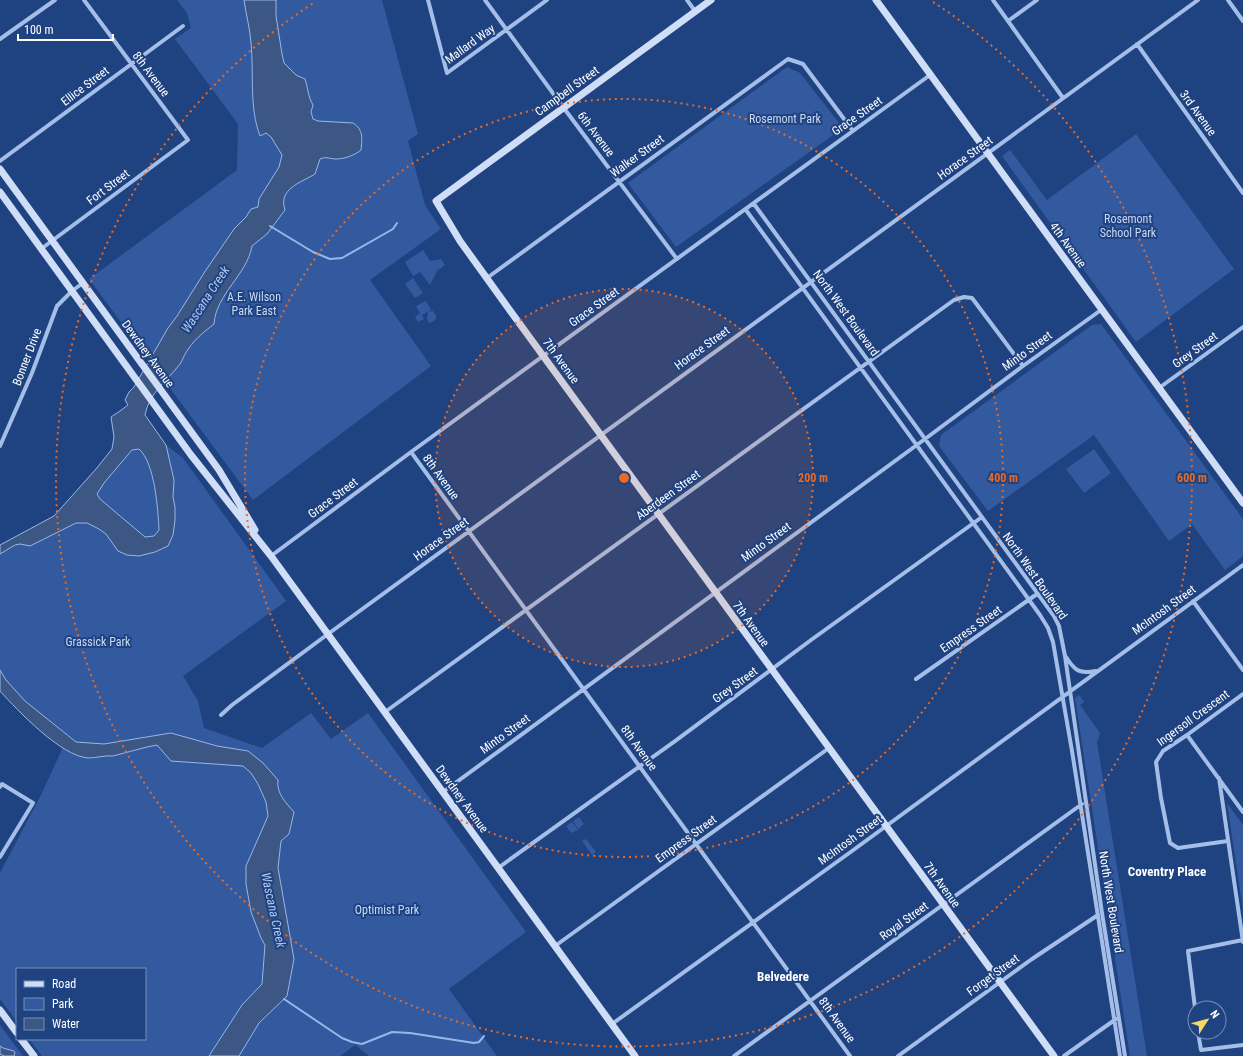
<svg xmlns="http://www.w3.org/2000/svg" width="1243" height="1056" font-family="'Roboto Condensed',sans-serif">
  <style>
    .green { fill: #335a9f }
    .water { fill: #3d5785; stroke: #98b7ea; fill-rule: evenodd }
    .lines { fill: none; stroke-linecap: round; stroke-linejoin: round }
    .stream { stroke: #98b7ea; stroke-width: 2 }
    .street { stroke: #a5bee8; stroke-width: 4 }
    .secondary { stroke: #d0ddf7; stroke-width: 7 }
    .ring { fill: none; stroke: #ea6a24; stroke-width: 2; stroke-dasharray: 2 4 }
    .labels { text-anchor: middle; stroke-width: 4; stroke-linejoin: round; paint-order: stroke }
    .street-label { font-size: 12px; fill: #fff; stroke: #1f4281 }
    .park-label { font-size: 12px; fill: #c9daf6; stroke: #1f4281 }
    .water-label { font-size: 13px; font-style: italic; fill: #b0c8f0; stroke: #1f4281 }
    .neighbourhood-label { font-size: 13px; font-weight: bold; fill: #fff; stroke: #1f4281 }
    .centre { fill: #ea6a24; stroke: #1f4281; stroke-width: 2 }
    .ring-label { font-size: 12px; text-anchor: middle; font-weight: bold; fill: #ea6a24; stroke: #1f4281; stroke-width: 4; stroke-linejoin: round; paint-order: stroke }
  </style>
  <rect width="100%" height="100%" fill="#1f4281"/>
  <path class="green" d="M177,0H382L418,134L408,141L425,205L441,229L370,280L431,366L253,500L89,279L237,170L238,124L175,39L191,28L187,13Z
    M787,67L800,73L843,128L676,247L628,183Z
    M1136,134L1234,269L1136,342L1002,156L1010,150L1047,200Z
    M423,250L430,261L441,259L445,265L437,271L430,285L420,272L413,276L405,262Z
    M413,278L423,293L415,298L405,284Z
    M426,301L431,310L422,315L424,319L418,322L415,317L420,313L416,306Z
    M431,311H433L436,316V319L431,323L428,322L427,319L428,312Z
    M1101,324L1243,519V556L1225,570L1192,524L1169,541L1094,435L988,511L939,446L941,435L1092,325Z
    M166,445L183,458L286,601L183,676L198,701L204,728L262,748L311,713L331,739L368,713L526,932L449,989L497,1056H369L355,1045L340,1056H239L259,1023L287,996L294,959L278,868L281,841L289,834L294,812L284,802L277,787L248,751L217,746L171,733L104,744L76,742L25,701L6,680L0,670V554L15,545L20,544L30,546L76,523H87L99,529L106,534L118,551L155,552L175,507L173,497L174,480Z
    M139,449C155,463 158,510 159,531L154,536L145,537L100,499L97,494L104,483L132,450Z
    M1094,449L1111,473L1084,493L1066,469Z
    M1079,695L1084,702L1080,705L1100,733L1097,742L1147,1056H1130L1075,698Z
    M157,745L223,764L243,766L251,773L258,784L266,802L268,816L246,866V884L252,913L261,938L265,945L262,984L242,1005L209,1056H42L29,1039H145V969H17V1022L0,999V873L41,795L63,747C70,751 79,756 87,758C96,759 104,755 113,756L147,747Z
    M1227,803L1243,825V910Z
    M579,817L584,824L578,829L573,821Z
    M572,822L578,830L571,833L566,826Z
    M586,839L596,852L592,855L582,841Z
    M0,1025L23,1056H0Z"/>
  <path class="water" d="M244,0H276V16L282,54L284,63L296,75L305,79C308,88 308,97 313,105L311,112L313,119L318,121L353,123C364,130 362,139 361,150C355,155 345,159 336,159C330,159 326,156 320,159L315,174C300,183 278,189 285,210L267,234L252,246C247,275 216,294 214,324C204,332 196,338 189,348C185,353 183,359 180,364C167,381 149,393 145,415L166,445L174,480L173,497L175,507V520L173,535L168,546L155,552L139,556L127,555L118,551L106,534L99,529L87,523H76L30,546L20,544L15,545L0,554V545L54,516L96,469L112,449L114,437L111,417L120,411L128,405L125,400L129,392L134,387L168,328L177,316L204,273L234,229L246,217L251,209L258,207L259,199L279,167L282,155L271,137L266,133L260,136C249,107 254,74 251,43C250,29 246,14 244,0ZM139,449C155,463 158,510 159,530L154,536L145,537L100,499L97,494L104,483L132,450Z
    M0,670L6,680L25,701L76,742L104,744L171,733L217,746L248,751L263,763L278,780C276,793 286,803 294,812L289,834L281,841L278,868L294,959L287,996L259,1023L239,1056H209L242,1005L262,984L265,945L261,938L251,912L246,884V866L268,816L266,802L258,784L251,773L243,766L171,761L157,745L147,747L113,756C105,755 97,758 88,758C61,756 18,711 0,691Z
    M0,1046L3,1048L14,1051L15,1053L14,1056H4L0,1054Z"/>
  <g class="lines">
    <path class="stream" d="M270,226L313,252L330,259L342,258L393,229L397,223
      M284,999L342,1038L352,1042L362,1044L392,1032L410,1033L474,1043L479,1042L484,1036"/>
    <path class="street" d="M428,0L447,73L547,0
      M485,0L563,107L677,259
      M687,0L695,11
      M993,0L1063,98
      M1228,0L1243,21
      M1008,21L1037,0
      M0,39L55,0
      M1137,44L1243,193
      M0,161L183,26
      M754,204L1054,616L1059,626L1065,656L1102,913L1125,1056
      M746,210L1040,615L1048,628L1053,642L1072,751L1120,1056
      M41,249L188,140L84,0
      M487,278L788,59L803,64L853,131
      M1159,388L1243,327
      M0,446L32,373L57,306L72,291L83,283
      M411,452C556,654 705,854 850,1056
      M271,556L411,452L930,75
      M1193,601L1243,670
      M1066,657C1075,671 1079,674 1096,671
      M916,679L1037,594
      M385,712L954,300L964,297L972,298L1023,366
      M221,715L232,705L328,634L1198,0
      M1187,735L1243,812
      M1219,778L1243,942
      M0,787L2,784L33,803L0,857
      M443,792L925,439L1023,366L1101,310
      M1228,841L1178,848L1170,843L1161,798L1156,762L1163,751L1187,735L1243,694
      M498,868L675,741L811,640L982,517
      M555,946L829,748
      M1195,1008L1188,951L1243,940
      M612,1024L852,851L1243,565
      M1198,1032L1201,1050L1243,1045
      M734,1056L1082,804
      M898,1056L1032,959L1098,915
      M1064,1056L1116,1019"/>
    <path class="secondary" d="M711,0L436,201L460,241L514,316L1054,1056
      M876,0L1243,503
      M0,169L219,470L255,530
      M0,192L191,455L271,556L635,1056
      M0,1010L17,1033
      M21,1039L34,1056"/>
  </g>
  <circle cx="624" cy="478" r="189" fill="#ea6a24" fill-opacity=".12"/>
  <g class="ring">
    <circle cx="624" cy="478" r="189"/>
    <circle cx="624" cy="478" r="379"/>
    <path d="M933 2A568 568 0 1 1 315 2"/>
  </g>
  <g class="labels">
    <g class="street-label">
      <text transform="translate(470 44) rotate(-36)" y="4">Mallard Way</text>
      <text transform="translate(151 74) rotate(53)" y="4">8th Avenue</text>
      <text transform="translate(85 86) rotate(-37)" y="4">Ellice Street</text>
      <text transform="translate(567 91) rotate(-36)" y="4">Campbell Street</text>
      <text transform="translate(1198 113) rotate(54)" y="4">3rd Avenue</text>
      <text transform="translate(857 116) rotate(-35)" y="4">Grace Street</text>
      <text transform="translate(596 134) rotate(53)" y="4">6th Avenue</text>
      <text transform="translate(637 156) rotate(-36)" y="4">Walker Street</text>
      <text transform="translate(965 158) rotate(-36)" y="4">Horace Street</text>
      <text transform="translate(108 187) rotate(-37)" y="4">Fort Street</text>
      <text transform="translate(1068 245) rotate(54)" y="4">4th Avenue</text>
      <text transform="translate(594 307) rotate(-36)" y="4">Grace Street</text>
      <text transform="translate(846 313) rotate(54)" y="4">North West Boulevard</text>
      <text transform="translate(702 348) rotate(-36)" y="4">Horace Street</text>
      <text transform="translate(1195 350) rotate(-36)" y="4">Grey Street</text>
      <text transform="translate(1027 351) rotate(-36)" y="4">Minto Street</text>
      <text transform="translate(148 354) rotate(54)" y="4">Dewdney Avenue</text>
      <text transform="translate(27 357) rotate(-69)" y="4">Bonner Drive</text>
      <text transform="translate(561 361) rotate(54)" y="4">7th Avenue</text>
      <text transform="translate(441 477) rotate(54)" y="4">8th Avenue</text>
      <text transform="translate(668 495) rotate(-36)" y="4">Aberdeen Street</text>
      <text transform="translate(333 498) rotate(-37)" y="4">Grace Street</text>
      <text transform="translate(441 539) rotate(-36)" y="4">Horace Street</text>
      <text transform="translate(766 542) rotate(-36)" y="4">Minto Street</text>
      <text transform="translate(1035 576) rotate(55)" y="4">North West Boulevard</text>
      <text transform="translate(1164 610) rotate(-36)" y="4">McIntosh Street</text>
      <text transform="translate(751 624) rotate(54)" y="4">7th Avenue</text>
      <text transform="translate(971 629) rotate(-35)" y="4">Empress Street</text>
      <text transform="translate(735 685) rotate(-36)" y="4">Grey Street</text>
      <text transform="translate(1193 718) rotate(-36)" y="4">Ingersoll Crescent</text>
      <text transform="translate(505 734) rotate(-36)" y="4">Minto Street</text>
      <text transform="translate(639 748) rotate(54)" y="4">8th Avenue</text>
      <text transform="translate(462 799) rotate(54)" y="4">Dewdney Avenue</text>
      <text transform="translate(686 839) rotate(-36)" y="4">Empress Street</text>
      <text transform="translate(850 840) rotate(-36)" y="4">McIntosh Street</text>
      <text transform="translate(942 885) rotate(54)" y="4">7th Avenue</text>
      <text transform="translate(1111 902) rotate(81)" y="4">North West Boulevard</text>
      <text transform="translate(904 921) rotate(-36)" y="4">Royal Street</text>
      <text transform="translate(993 975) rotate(-36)" y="4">Forget Street</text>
      <text transform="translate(837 1020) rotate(54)" y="4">8th Avenue</text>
    </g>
    <g class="park-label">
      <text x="785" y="123">Rosemont Park</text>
      <text x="1128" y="223">Rosemont<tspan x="1128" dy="14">School Park</tspan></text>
      <text x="254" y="301">A.E. Wilson<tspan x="254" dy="14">Park East</tspan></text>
      <text x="98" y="646">Grassick Park</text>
      <text x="387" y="914">Optimist Park</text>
    </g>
    <g class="water-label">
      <text transform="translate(205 299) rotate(-57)" y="5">Wascana Creek</text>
      <text transform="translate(274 910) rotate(78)" y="5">Wascana Creek</text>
    </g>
    <g class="neighbourhood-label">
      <text x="1167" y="876">Coventry Place</text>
      <text x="783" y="981">Belvedere</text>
    </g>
  </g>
  <circle cx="624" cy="478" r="6" class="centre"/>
  <g class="ring-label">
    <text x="813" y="482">200 m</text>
    <text x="1003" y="482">400 m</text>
    <text x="1192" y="482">600 m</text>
  </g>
  <rect x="16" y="968" width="130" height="72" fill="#1f4281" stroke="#798eb3"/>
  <rect x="24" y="981" width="20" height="6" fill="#d0ddf7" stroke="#798eb3"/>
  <text x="52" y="988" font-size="12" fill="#ffffff">Road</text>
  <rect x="24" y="998" width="20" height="12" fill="#335a9f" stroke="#798eb3"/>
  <text x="52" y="1008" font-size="12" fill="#ffffff">Park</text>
  <rect x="24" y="1018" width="20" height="12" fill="#3d5785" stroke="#798eb3"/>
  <text x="52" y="1028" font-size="12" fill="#ffffff">Water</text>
  <g transform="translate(1207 1020) rotate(54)"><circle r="19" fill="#1f4281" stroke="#798eb3"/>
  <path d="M0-3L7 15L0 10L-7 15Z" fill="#f6d965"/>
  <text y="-6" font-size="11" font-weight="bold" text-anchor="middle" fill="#ffffff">N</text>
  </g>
  <path d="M18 34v6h95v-6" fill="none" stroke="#ffffff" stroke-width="2"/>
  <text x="24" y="34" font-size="12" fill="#ffffff" stroke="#1f4281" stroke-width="3" paint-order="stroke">100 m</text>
</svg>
